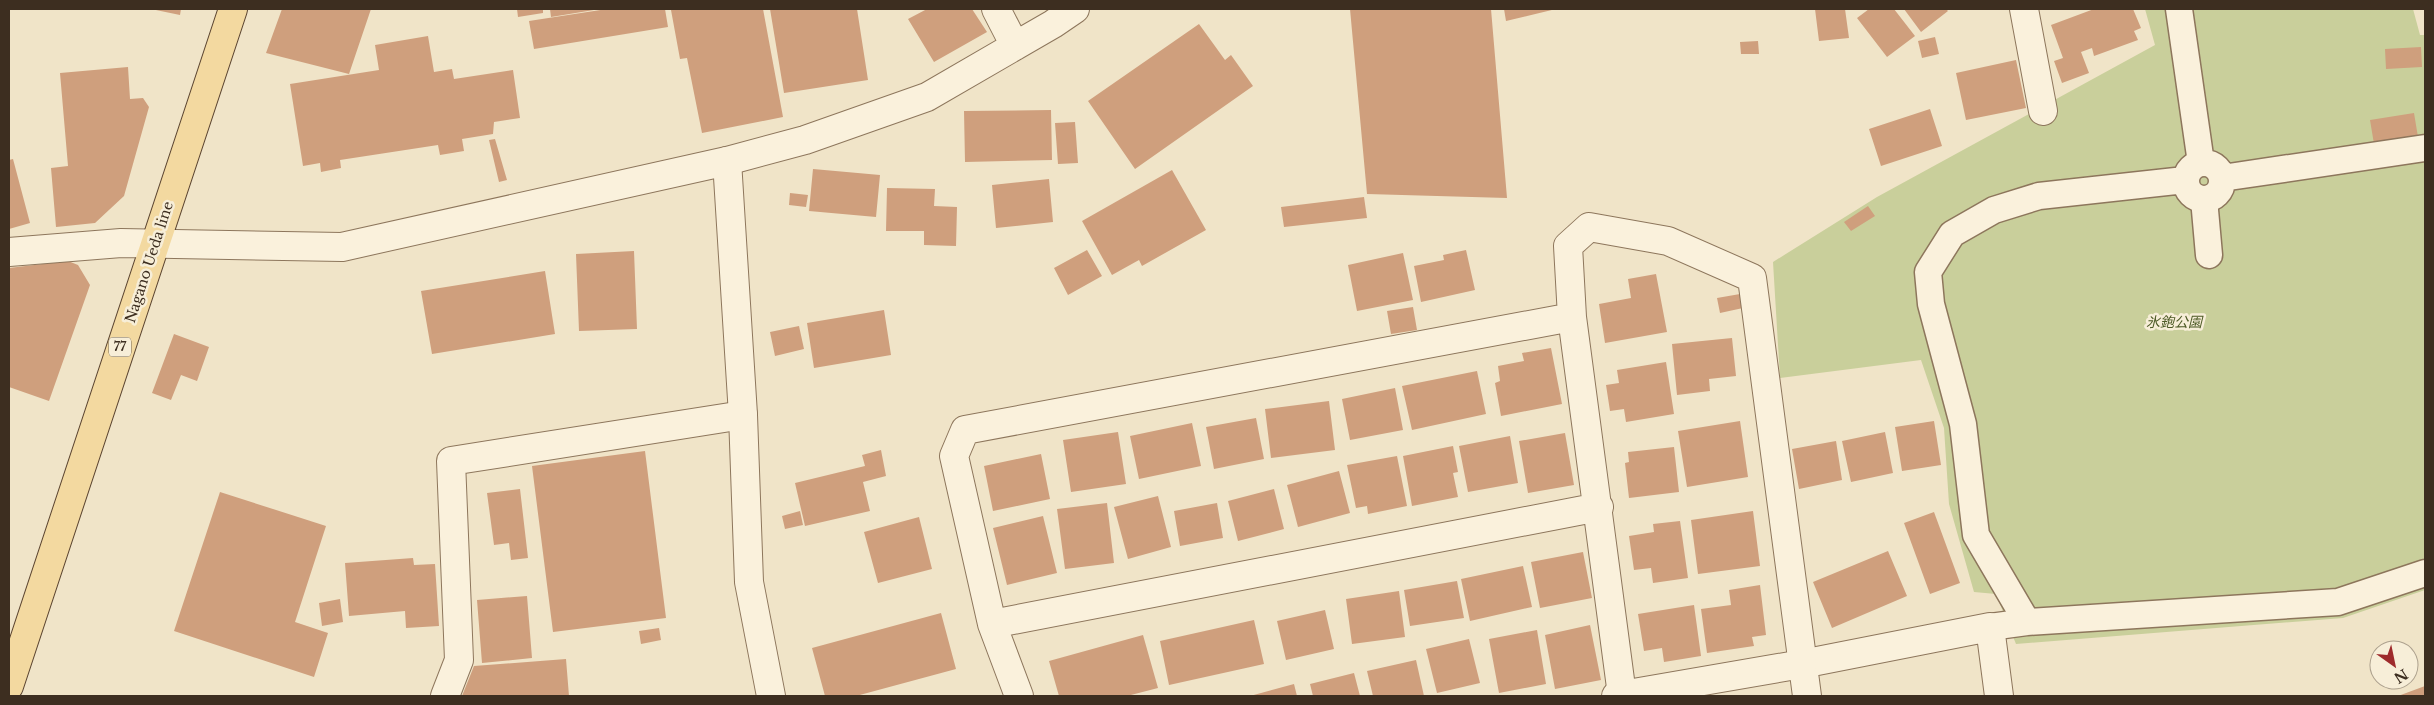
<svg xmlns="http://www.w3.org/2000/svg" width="2434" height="705" font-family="'Libre Baskerville','Noto Sans JP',serif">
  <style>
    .green { fill: #c9cf9b }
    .building { fill: #cf9f7d }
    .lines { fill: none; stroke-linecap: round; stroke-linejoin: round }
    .pedestrian-casing { stroke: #8d765c; stroke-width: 29 }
    .minor-casing { stroke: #8d765c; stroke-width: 30 }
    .tertiary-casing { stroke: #8d765c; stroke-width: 30 }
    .primary-casing { stroke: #5b4430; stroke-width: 30 }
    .pedestrian { stroke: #faf1dc; stroke-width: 26 }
    .minor { stroke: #faf1dc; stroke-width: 28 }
    .tertiary { stroke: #faf1dc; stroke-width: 28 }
    .primary { stroke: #f3d9a0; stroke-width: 28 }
    .labels { text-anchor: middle; stroke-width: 5; stroke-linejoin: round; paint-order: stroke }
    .shield { fill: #f7eed8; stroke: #756857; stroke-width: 1 }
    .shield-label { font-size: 12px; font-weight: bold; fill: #3d2e20 }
    .street-label { font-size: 14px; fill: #3d2e20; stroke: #f7eed8 }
    .park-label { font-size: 14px; font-style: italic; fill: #4d5a26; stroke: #f7eed8 }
  </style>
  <rect width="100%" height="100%" fill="#f0e4c8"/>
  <path class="green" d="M2145,9H2413L2420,35H2425V590L2343,618L2016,644L1996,594L1974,592L1949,504L1944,428L1921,360L1780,378L1773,262L1877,197L2155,45Z"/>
  <path class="building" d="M151,9H181L180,15Z
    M282,9H371L349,74L266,53Z
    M517,9H543V13L518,17Z
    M550,9H594V10L551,17Z
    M607,9H665L668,27L534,49L529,21Z
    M677,9H763L783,117L702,133L687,58L680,59L671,10Z
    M770,9H857L868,80L784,93Z
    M927,9H972L987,32L934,62L908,19Z
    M1350,9H1491L1507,198L1367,194Z
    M1504,9H1556L1506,21Z
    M1815,9H1845L1849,38L1819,41Z
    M1869,9H1894L1915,36L1887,57L1857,18Z
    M1904,9H1946L1948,11L1921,32Z
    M2094,9H2133L2141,28L2134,31L2138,40L2094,56L2092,48L2081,52L2089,73L2062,83L2054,61L2063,58L2051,25Z
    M1199,24L1225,60L1231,55L1253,86L1135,169L1088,101Z
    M428,36L434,72L452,69L454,79L513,70L520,118L494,122L493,134L462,139L464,151L440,155L438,145L340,160L341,168L321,172L320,163L303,166L290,84L379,70L375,45Z
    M1935,37L1939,54L1922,58L1918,41Z
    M1758,41L1759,54H1741L1740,42Z
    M2421,47L2422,67L2386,69L2385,49Z
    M2016,60L2026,108L1966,120L1956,73Z
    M128,67L130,99L143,98L149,107L124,196L95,223L56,227L51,168L68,166L60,73Z
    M1930,109L1942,146L1881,166L1869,129Z
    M1051,110L1052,160L965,162L964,111Z
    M2414,113L2418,137L2374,144L2370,120Z
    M1075,122L1078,163L1058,164L1055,123Z
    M495,139L507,180L499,182L489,140Z
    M13,159L30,223L9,229V160Z
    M813,169L880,175L876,217L809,211Z
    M1172,170L1206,230L1142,266L1139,260L1112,275L1082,221Z
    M1049,179L1053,222L996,228L992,185Z
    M887,188L935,189L934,206L957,207L956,246L924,245V231H886Z
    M790,193L808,195L806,207L789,205Z
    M1364,197L1367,218L1284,227L1281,207Z
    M1868,206L1875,216L1851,231L1844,222Z
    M1087,250L1102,276L1068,295L1054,268Z
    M1466,250L1475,290L1421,302L1414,266L1444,260L1443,255Z
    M634,251L637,329L579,331L576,254Z
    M1403,253L1413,300L1357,311L1348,265Z
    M68,261L78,265L90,285L49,401L9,387V268Z
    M545,271L555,334L432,354L421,291Z
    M1656,274L1667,332L1605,343L1599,304L1631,298L1628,279Z
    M1740,294L1743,308L1720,313L1717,298Z
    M1413,307L1417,330L1391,334L1387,311Z
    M884,310L891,355L814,368L807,323Z
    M799,326L804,349L775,356L770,332Z
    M174,334L209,347L197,381L181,375L171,400L152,393Z
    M1732,338L1736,376L1709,379L1710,391L1677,395L1672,344Z
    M1551,348L1562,404L1501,416L1495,383L1500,381L1498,366L1524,361L1522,353Z
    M1666,362L1674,414L1626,422L1624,409L1610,411L1606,385L1619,383L1617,370Z
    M1477,371L1486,414L1412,430L1402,386Z
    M1395,388L1403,430L1350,440L1342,399Z
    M1329,401L1335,450L1271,458L1265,409Z
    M1256,418L1264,459L1214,469L1206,427Z
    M1740,421L1748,477L1687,487L1678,431Z
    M1934,421L1941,465L1902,471L1895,427Z
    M1192,423L1201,466L1139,479L1130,436Z
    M1118,432L1126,484L1071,492L1063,440Z
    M1885,432L1893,473L1851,482L1842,441Z
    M1565,433L1574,485L1528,493L1519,441Z
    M1510,436L1518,483L1468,492L1459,446Z
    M1836,441L1842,480L1799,489L1792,449Z
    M1453,446L1458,472L1453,473L1458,497L1412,506L1403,456Z
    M1674,447L1679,492L1629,498L1625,463L1629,462L1628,452Z
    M881,450L886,476L863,482L870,511L805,526L795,483L865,466L862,455Z
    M645,451L666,618L553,632L532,466Z
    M1041,454L1050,499L993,511L984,466Z
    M1397,456L1407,506L1368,514L1367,506L1356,508L1347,465Z
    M1339,471L1350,513L1298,527L1287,485Z
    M520,489L528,558L511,560L509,543L494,545L487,493Z
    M1274,489L1284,529L1238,541L1228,501Z
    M220,492L326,526L295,622L328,633L314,677L174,631Z
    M1158,496L1171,547L1128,559L1114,507Z
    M1107,503L1114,563L1065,569L1057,509Z
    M1217,503L1223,538L1180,546L1174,511Z
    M800,511L803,525L785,529L782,516Z
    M1753,511L1760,566L1698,574L1691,520Z
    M1934,512L1960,583L1930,594L1904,523Z
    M1043,516L1057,573L1007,585L993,528Z
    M919,517L932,569L878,583L864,532Z
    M1680,521L1688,578L1653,583L1651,568L1634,570L1629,536L1654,532L1653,524Z
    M1888,551L1907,596L1832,628L1813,582Z
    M1583,552L1592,598L1540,608L1531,562Z
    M413,558L414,565L435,564L439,626L406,628L405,611L349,616L345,563Z
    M1523,566L1532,607L1470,621L1461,579Z
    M1457,581L1464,618L1410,626L1404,590Z
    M1760,585L1766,635L1752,637L1754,646L1707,653L1701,609L1731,605L1729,590Z
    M1399,591L1405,637L1352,644L1346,599Z
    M527,596L532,658L482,663L477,600Z
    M340,599L343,622L322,626L319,603Z
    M1694,605L1701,656L1664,662L1662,648L1644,651L1638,614Z
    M1325,610L1334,649L1286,660L1277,621Z
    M941,613L956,669L856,696H825L812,648Z
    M1254,620L1264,664L1169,685L1160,641Z
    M1590,625L1601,680L1555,689L1545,635Z
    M659,628L661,640L641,644L639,631Z
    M1537,630L1546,684L1499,693L1489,639Z
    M1143,635L1158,688L1127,696H1059L1049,661Z
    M1469,639L1480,683L1437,693L1426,649Z
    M566,659L569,696H462L474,666Z
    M1416,660L1424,696H1373L1367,671Z
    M1354,673L1360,696H1313L1310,684Z
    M1294,684L1297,696H1250Z
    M2425,686V696H2398Z"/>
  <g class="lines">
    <defs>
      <path id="pedestrian" d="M2179,9L2201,163
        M2186 181a18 18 0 1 1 36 0a18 18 0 1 1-36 0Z
        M2222,178L2425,148
        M2204,199L2209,255
        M2027,622L1976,535L1963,424L1931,304L1928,272L1952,234L1994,210L2039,196L2185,180
        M1990,627L2027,622L2338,602L2425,573"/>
      <path id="minor" d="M996,9L1015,46
        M2024,9L2043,111
        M9,252L121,243L342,247L727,161L805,140L927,97L1053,24L1075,9
        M992,624L1599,507
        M1802,664L1990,627L1999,696
        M1622,695L1572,317L1568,246L1589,227L1668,241L1752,278L1807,696
        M445,696L459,660L451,461L743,415
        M1019,696L992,624L954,456L965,430L1572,317"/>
      <path id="tertiary" d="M727,161L743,415L749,582L771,696
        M1616,696L1802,664"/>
      <path id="primary" d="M9,686L233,9"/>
    </defs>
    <use href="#pedestrian" class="pedestrian-casing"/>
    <use href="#minor" class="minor-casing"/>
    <use href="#tertiary" class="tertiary-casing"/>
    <use href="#primary" class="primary-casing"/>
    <use href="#pedestrian" class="pedestrian"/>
    <use href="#minor" class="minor"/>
    <use href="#tertiary" class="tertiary"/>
    <use href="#primary" class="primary"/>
  </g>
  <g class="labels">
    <rect class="shield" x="109" y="337.5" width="22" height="19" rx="4"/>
    <g class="shield-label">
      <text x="120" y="351">77</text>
    </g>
    <g class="street-label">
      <text transform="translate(149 262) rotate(-72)" y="5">Nagano Ueda line</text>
    </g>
    <g class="park-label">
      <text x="2174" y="327">氷鉋公園</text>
    </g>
  </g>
  <rect width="2434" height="705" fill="none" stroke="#3d2e20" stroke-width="20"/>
  <g transform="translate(2394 665) rotate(147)"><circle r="24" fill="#f7eed8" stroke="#ada18e"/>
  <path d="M0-4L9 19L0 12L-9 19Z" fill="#9e2a2b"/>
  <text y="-8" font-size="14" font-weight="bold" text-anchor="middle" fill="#3d2e20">N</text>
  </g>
</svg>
